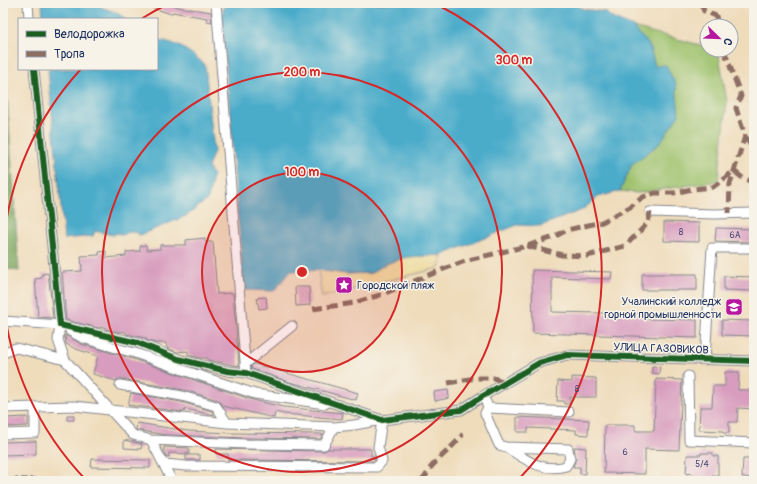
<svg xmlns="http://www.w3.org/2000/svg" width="757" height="484" font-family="Pangolin,sans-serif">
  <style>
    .green { fill: #9dc16c; stroke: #5c7865 }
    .forest { fill: #7ea760; stroke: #4c6b5f }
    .sand { fill: #eeda9e; stroke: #84847e }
    .water { fill: #4bacca; stroke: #336e94 }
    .building { fill: #d89cbe }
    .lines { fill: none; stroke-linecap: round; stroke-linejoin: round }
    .minor-casing { stroke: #85868c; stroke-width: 11 }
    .minor { stroke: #fff; stroke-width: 9 }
    .rail { stroke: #1b2f5e; stroke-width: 2; stroke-dasharray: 6 3; stroke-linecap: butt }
    .quiet { stroke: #8d6e63; stroke-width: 5; stroke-dasharray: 10 5; stroke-linecap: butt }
    .cycleway-casing { stroke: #f7f3e8; stroke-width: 8 }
    .cycleway { stroke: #1b5e20; stroke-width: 6 }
    .ring { fill: none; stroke: #d62828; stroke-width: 2 }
    .labels { text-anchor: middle; stroke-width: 3; stroke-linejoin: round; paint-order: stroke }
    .number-label { font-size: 9px; fill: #4a4a76 }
    .poi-label { font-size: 11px; fill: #1b2f5e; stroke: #f7f3e8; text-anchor: start }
    .street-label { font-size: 11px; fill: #1b2f5e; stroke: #f7f3e8 }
    .centre { fill: #d62828; stroke: #f7f3e8; stroke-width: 2 }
    .ring-label { font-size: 12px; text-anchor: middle; font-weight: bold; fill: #d62828; stroke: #f7f3e8; stroke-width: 3; stroke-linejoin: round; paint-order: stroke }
  </style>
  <rect width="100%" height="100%" fill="#f7f3e8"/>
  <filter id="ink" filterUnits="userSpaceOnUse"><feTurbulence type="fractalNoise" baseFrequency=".025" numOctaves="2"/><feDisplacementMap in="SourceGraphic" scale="8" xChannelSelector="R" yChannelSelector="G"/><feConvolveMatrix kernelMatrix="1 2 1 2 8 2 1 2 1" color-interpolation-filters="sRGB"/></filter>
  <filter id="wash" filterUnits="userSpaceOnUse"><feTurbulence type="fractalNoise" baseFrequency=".012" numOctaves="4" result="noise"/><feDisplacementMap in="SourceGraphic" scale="16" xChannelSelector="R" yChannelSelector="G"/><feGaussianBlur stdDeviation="0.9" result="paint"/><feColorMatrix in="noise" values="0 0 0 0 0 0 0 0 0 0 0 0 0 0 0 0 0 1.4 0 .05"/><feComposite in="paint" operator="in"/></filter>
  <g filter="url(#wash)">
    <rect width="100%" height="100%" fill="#efdcbb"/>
    <path class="green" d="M633,27L707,47V50H718L727,102L718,181L638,193L620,191L632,164L659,144L655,66L649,45Z"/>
    <path class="forest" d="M3,63L5,64L19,271L3,268Z"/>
    <path class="sand" d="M442,255L439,268L322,297L318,270L347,274L371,273L385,264L407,257Z"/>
    <path class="water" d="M42,3H100L101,7L115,12L126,19H43Z
      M225,3L575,4L583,9L605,12L612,18L633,27L649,45L655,66L666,65L676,85L679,115L659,144L632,164L620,191L598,197L582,210L540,226L517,225L442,255L407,257L385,264L371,273L347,274L318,270L291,271L274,291L244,290L222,14Z
      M157,40C176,41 192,53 205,65L214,151L208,167L213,176L208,199L186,216L140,235C134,231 129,231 123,235L117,233L113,235L95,231L93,236L64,239L48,69H157Z"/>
    <g id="blocks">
      <path class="building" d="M141,3H166L178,7L211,12L212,22L206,21L207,18L172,12L171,14L141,4Z
        M664,222L699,223V242L664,241Z
        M716,228L754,229V242L715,241Z
        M205,238V242H213L217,294L233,293L239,366L208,360L207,358H201L188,355V351L177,352L167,348L166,343H155L146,340V338L126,334V332H119L105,329V327L99,328L66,320L62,272L82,271L81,256L99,255V252L106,251V258L126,256V252L140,251V246L146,245L147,250L160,249V245H186V240Z
        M532,270L612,272L611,279L552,277V312L648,314V319L697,320V338L533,333Z
        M48,273L53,318L38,317L35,279L42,278V274Z
        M642,274H697V290H642Z
        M724,276L754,277V291L724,290Z
        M295,287H309L310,305L296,306Z
        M266,297L267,308L259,309L257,298Z
        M722,320L754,321V336L722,335Z
        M65,335L81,344L133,359L253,400L283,407L343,413L342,419L284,414L275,412L274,418L227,407L223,406L218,400L184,390L121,379L116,381L93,374L98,356L76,349L66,344Z
        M254,364L358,393L356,400L290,382L252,369L251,366Z
        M652,366L660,367L659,374L652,373Z
        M725,372H739L738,390H754V409L738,408L737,422H729V433H723V431L699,430L700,407H712L713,386H725Z
        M572,377L596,378V397H570V404H564V401H557L558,381L572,382Z
        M656,379L682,380L679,450L645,449V474L604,473L605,425H635V431H654Z
        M448,390L449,398L435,401L434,392Z
        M131,393L181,402L212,411L214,415L185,409L184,412L128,405Z
        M67,415H74V420H67Z
        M28,417V426L3,427V418Z
        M517,417L589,420L588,435L576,434V430L528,428V432H517Z
        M137,423L188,431L230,433L322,434V437L320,439L246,438L166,435L136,430Z
        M124,440L142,444L141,449L124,448Z
        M36,441V454L3,455V442Z
        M164,447L189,448V454L169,453V457L166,456L164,451Z
        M574,447L586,448L585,474H580V467H573L576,458Z
        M216,449L324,451L328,449H371V456H374L375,460L374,461L228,460V454H216Z
        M701,453H713V456H718V475H712L711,480H693V474L692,473L686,474L687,455H701Z
        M186,455H200V460H186Z
        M92,459L150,460V468L91,467Z
        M743,459H754V478L742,477Z"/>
    </g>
  </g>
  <g filter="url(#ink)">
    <use href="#blocks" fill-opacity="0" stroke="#85868c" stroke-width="1"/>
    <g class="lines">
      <defs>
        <path id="minor" d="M28,3L29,19
          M216,3L246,373
          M34,69L60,325L138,343L178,359L227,371L246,373L382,420L461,410L483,396L539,363L567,355L754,361
          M650,212L714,214L754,213
          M3,321L60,325L58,340L65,360L133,435L151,440L172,481
          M70,331L83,338L116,348L135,353L186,371L255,394L325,404
          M3,353L16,348L65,360
          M705,360L712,248H754
          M245,364L292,326
          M688,376L689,440L754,443
          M120,385L182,396L216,406L227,423
          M486,402L488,408L569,412
          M3,408L74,406L227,423L334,427L354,425L382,420L378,447L382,461L377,467L186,466L164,464
          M488,408L485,413L499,445L506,447L568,449L570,459L566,466C542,473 525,459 506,447
          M3,434L35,433V407
          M151,440L246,444L324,445L334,427"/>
      </defs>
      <use href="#minor" class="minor-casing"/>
      <use href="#minor" class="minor"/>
      <path class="rail" d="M3,479L86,478L189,481"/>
      <path class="quiet" d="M701,3L704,11L716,16L718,26
        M724,50L741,96L736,108L745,136L730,184L729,213
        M745,136L754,151
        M527,246L562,255L587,256L625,246L648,223L650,212
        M313,309L354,303L383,294L444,269L468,260L527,246L554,237L567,230L602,222L630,207L643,197L655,193H674L692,189L713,187L734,171L744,179L754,182
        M448,383L475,378H493L506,382
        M421,481C426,478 428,470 432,466C442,455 454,446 463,434"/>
      <defs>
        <path id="cycleway" d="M34,69L60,325L138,343L178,359L227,371L246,373L382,420L461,410L483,396L539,363L567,355L754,361"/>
      </defs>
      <use href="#cycleway" class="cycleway-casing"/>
      <use href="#cycleway" class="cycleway"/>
    </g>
  </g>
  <circle cx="302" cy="272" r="100" fill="#d62828" fill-opacity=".12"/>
  <g class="ring">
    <circle cx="302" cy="272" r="100"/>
    <circle cx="302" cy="272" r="200"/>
    <path d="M86 480A300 300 0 0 1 3 298M3 246A300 300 0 0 1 81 69M141 19A300 300 0 0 1 168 4M436 4A300 300 0 0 1 518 480"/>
  </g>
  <defs>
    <symbol id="sight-square" viewBox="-11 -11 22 22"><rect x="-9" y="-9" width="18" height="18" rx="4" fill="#b5179e" stroke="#f7f3e8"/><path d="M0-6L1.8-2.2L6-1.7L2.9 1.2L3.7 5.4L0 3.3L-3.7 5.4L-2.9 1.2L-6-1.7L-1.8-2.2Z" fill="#fff"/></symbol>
    <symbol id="university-square" viewBox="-11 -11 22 22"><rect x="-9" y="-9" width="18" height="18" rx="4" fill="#b5179e" stroke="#f7f3e8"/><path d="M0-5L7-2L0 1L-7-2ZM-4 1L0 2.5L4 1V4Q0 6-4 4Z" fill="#fff"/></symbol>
  </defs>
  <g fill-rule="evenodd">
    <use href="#sight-square" x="334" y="275" width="20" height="20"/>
    <use href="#university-square" x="724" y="297" width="20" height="20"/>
  </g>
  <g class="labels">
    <g class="number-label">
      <text x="681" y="235">8</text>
      <text x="735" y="238">6А</text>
      <text x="577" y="392">8</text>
      <text x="625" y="455">6</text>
      <text x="702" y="467">5/4</text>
    </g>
    <g class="poi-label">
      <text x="357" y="289">Городской пляж</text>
      <text x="721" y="305" text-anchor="end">Учалинский колледж<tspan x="721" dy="13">горной промышленности</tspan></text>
    </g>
    <g class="street-label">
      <text transform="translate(661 348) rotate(2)" y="4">УЛИЦА ГАЗОВИКОВ</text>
    </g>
  </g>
  <circle cx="302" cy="272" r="6" class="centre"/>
  <g class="ring-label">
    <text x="514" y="64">300 m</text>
    <text x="302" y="76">200 m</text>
    <text x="302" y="176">100 m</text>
  </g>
  <rect width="757" height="484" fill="none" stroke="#f7f3e8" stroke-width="16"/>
  <rect x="18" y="18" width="140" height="52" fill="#f7f3e8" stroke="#9fa5b1"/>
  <rect x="26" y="31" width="20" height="6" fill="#1b5e20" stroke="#9fa5b1"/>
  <text x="54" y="38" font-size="12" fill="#1b2f5e">Велодорожка</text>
  <rect x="26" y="51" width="20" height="6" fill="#8d6e63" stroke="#9fa5b1"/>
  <text x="54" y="58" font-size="12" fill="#1b2f5e">Тропа</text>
  <g transform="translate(719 38) rotate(113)"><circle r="19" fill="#f7f3e8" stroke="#9fa5b1"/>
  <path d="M0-3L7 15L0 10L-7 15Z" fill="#b5179e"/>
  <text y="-6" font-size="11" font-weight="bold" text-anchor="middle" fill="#1b2f5e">С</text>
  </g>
</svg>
